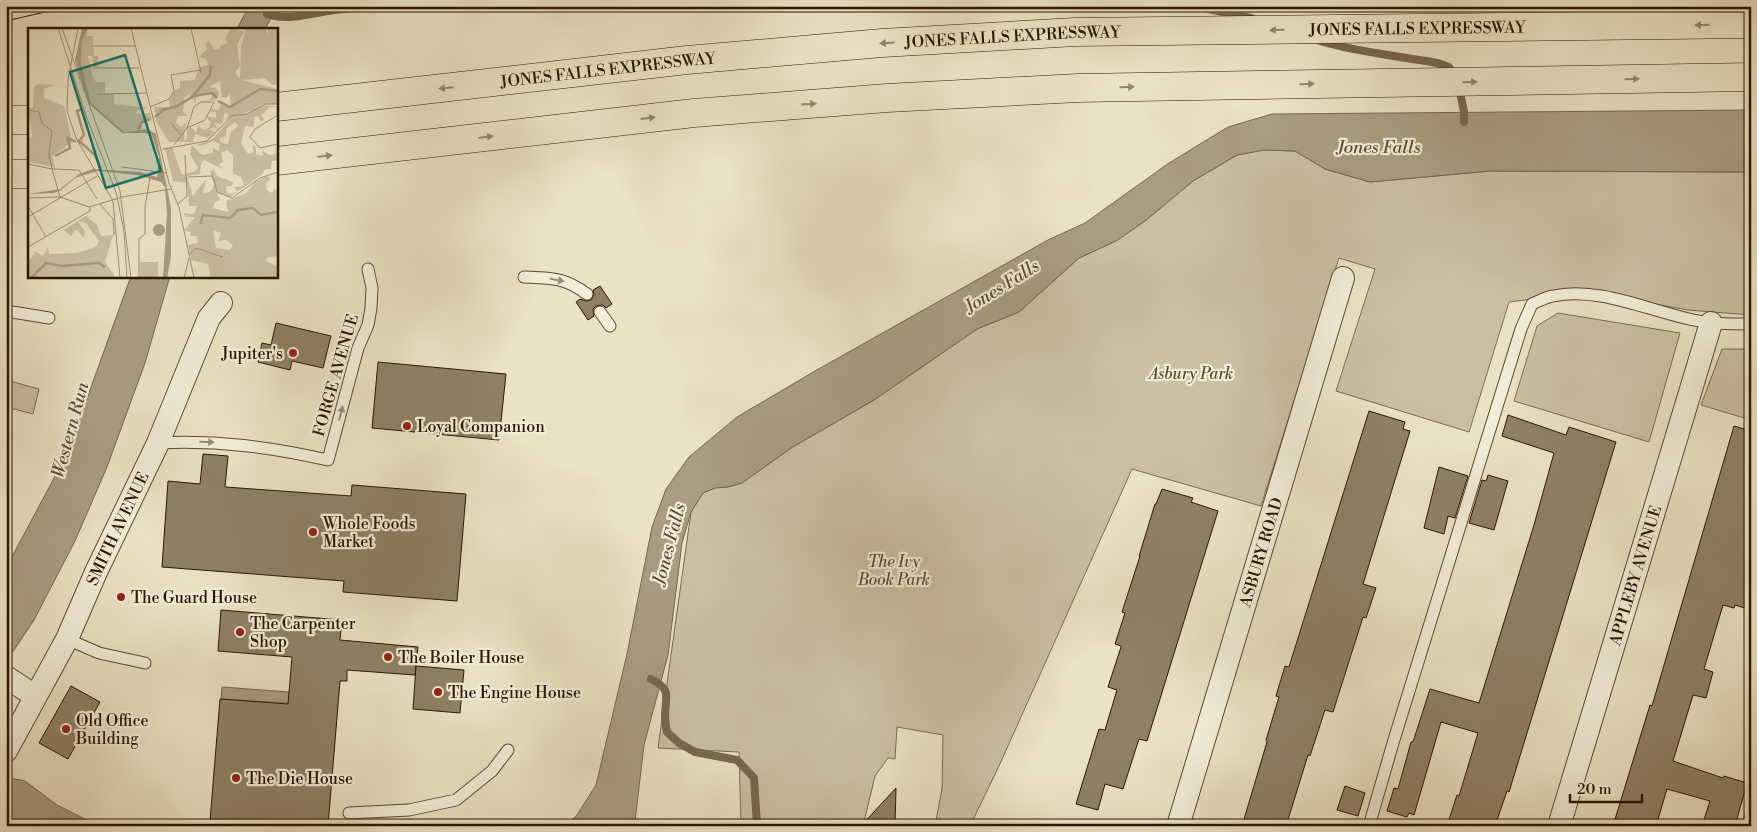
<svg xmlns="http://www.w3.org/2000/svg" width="1757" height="832" font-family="'Libre Bodoni',serif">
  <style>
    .green { fill: #cbbfa2; stroke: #7c6a51 }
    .water { fill: #aa9c81; stroke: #78664d }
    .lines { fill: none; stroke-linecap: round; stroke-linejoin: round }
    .stream { stroke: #78664d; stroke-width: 8 }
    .building { fill: #8f8065; stroke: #2c1500 }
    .lane-casing { stroke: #5c4831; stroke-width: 13 }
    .street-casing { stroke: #5c4831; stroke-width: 24 }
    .highway-casing { stroke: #2c1500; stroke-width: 29 }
    .lane { stroke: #f2ecd8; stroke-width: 11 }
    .street { stroke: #f2ecd8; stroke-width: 22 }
    .highway { stroke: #ebe2c3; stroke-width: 28 }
    .tram { stroke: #2c1500; stroke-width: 1 }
    .oneway { fill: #95866b }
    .oneway2 { fill: #998b77 }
    .poi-dot { fill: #8f2418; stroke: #f2ecd8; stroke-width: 2 }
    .labels { text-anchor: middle; stroke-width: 4.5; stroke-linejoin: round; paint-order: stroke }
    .street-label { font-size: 16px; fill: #2c1500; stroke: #f2ecd8 }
    .poi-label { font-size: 16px; fill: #2c1500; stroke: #f2ecd8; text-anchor: start }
    .park-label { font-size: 16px; font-style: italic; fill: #5c4831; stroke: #f2ecd8 }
    .water-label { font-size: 18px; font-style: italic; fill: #5e4b34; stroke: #f2ecd8 }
    .inset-river { fill: none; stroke: #aa9c81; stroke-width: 2.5 }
    .inset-road { fill: none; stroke: #9f9075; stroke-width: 1 }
    .view { fill: #0f766e; fill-opacity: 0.15; stroke: #0f766e; stroke-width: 2.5 }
    .inset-edge { fill: none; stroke: #2c1500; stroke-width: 2.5 }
  </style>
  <rect width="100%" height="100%" fill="#ebe2c3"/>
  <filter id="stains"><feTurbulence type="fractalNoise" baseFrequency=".004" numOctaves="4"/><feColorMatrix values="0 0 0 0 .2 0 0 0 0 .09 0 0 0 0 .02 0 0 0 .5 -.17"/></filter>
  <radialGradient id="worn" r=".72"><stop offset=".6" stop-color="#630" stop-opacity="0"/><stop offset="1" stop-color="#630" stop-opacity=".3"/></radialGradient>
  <path class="green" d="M1264,150L1295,151L1325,169L1370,182L1490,171L1751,172V315L1688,310L1588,292L1509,302L1469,432L1336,391L1375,269L1339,258L1261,506L1132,469L999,766L970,826H935L942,789L943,735L897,727L895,759L888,758L875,776L863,826H741L739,752L658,748L691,512L703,493L715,488L728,487L742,483L791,448L874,400L977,329L1019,312L1079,258L1116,241L1145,221L1193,181L1237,155Z
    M1558,313L1680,333L1649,442L1514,401L1537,326Z
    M1722,349H1751V420L1701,405Z
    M6,380L39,389L33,414L6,407Z"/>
  <path class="water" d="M249,6H278L265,29H237Z
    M1751,110V172L1490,171L1370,182L1325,169L1295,151L1264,150L1237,155L1193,181L1145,221L1116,241L1079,258L1019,312L977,329L874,400L791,448L742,483L728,487L715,488L703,493L691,512L682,543L668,655L644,745L635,821L632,826H565L577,815L596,785L627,654L652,527L666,489L689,457L737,417L815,371L1048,240L1085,223L1169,163L1228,127L1272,114Z
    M131,276H170L145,363L107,467L75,541L34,620L6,662V568L53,480L76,429Z
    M222,687L289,692V703L221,699Z
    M6,777L25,781L57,805L99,826H6Z"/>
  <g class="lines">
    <path class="stream" d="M1203,6L1204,8L1251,18
      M267,14C287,21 307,14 328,11C342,9 356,8 370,6
      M1317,40C1347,50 1380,53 1412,59C1425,61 1437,61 1449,67L1454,76
      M1459,87L1464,112V122
      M651,679C673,690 665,697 665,716C665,721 666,726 667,732L679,743L695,752L737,760L754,778L757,826"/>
  </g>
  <path class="building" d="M600,286L612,304L606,308L603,305L596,306L593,309L594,316L588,320L576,302L580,299L586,301L591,300L594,295L593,290Z
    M276,323L331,336L323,368L292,361L290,370L258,362L262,343L271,345Z
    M378,362L506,374L499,440L372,428Z
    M1369,411L1405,422L1403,429L1410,431L1363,584L1376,588L1366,618L1363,617L1333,712L1325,710L1310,756L1308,755L1286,826H1242L1267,742L1266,740L1279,697L1276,696L1285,666L1289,667Z
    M1508,415L1566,435L1569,427L1616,442L1509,792L1507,791L1495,826H1447L1457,795L1459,796L1478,733L1441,722L1414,815L1409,813L1407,817L1387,811L1394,788L1398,789L1411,742H1413L1430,689L1479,703L1534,525L1554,453L1502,436Z
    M1734,426L1751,431V610L1735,605L1734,608L1723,605L1704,669L1713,672L1706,698L1693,695L1673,761L1723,778L1724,776L1747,783L1735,826H1702L1710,801L1667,789L1656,826H1613L1650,705L1652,706Z
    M203,454L228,456L225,487L351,496L352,485L466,494L457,601L343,592L344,581L162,567L168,481L200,484Z
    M1439,467L1468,476L1455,518L1448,516L1444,534L1424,528Z
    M1488,475L1508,481L1494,530L1469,523L1482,480L1486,481Z
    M1162,489L1193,498L1191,502L1218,511L1147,741L1139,739L1123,789L1105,784L1098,810L1076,804L1099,729L1105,730L1117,690L1108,687L1121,647V646L1115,644L1125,613L1122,612L1140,556H1139L1155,504H1156Z
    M221,610L342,620L340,640L418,647L415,675L347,670V681H340L328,826H278L210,821L220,699L288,704L292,657L218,651Z
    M416,666L464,670L460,713L413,709Z
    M71,686L100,702L68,759L39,743Z
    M1345,786L1365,793L1358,816L1337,810Z
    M896,788L895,826H861Z"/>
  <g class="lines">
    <defs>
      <path id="lane" d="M524,277C551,278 564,277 587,294
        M6,311L49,318
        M600,312L610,326
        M158,443C218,440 270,447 328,460L358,348L368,325L371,308L372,288L368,269
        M67,639L99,653L145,663
        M349,813L409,810L456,800L492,771L508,750
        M1369,826L1393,743L1521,329L1532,304C1539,301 1546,297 1553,296C1596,286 1648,310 1689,319C1709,324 1730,324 1751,324
        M1748,826L1751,815"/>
      <g id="street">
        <path d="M6,677L35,696"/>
        <path id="s1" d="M6,751L67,639L96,572L158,443L209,318L221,303"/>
        <path id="s2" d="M1178,826L1343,278"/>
        <path id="s3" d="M1559,826L1711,323"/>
      </g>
      <g id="highway">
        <path id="s4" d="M276,107L687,60L882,43L1075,32L1751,24"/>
        <path d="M6,120H29"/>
        <path d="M276,161L694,113L887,98L1078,88L1751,77"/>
        <path d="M6,174H29"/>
      </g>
    </defs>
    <use href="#lane" class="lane-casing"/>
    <use href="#street" class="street-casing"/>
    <use href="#highway" class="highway-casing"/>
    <use href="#lane" class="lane"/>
    <use href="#street" class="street"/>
    <use href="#highway" class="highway"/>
    <path class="tram" d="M6,21L71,6"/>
  </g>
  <defs><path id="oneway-solid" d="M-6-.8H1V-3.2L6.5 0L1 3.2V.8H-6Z" transform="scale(1.25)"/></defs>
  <g class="oneway">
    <use href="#oneway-solid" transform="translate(1702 25) rotate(179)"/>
    <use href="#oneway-solid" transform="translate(1277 30) rotate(179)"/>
    <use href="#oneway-solid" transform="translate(887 43) rotate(176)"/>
    <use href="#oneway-solid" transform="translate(1632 79) rotate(-1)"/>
    <use href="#oneway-solid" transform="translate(1470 82) rotate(-1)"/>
    <use href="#oneway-solid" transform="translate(1307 84) rotate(-1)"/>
    <use href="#oneway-solid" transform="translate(1127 87) rotate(-1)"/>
    <use href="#oneway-solid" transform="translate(446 88) rotate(174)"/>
    <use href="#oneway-solid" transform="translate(809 104) rotate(-4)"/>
    <use href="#oneway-solid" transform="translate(648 118) rotate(-7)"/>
    <use href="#oneway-solid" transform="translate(486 137) rotate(-7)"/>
    <use href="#oneway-solid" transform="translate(325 156) rotate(-7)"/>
  </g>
  <g class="oneway2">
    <use href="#oneway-solid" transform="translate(557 280) rotate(11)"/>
    <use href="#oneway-solid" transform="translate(341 413) rotate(-75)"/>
    <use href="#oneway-solid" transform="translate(207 442) rotate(2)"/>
  </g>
  <g class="poi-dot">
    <circle cx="293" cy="353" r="5"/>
    <circle cx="407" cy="426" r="5"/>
    <circle cx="313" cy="532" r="5"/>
    <circle cx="121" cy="597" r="5"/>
    <circle cx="240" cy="632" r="5"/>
    <circle cx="388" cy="657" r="5"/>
    <circle cx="438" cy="692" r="5"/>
    <circle cx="66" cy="729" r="5"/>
    <circle cx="236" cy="778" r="5"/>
  </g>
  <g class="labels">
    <g class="street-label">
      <text dy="6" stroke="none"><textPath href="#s4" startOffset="1145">JONES FALLS EXPRESSWAY</textPath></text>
      <text dy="6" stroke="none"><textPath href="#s4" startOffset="740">JONES FALLS EXPRESSWAY</textPath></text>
      <text dy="6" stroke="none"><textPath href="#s4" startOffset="334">JONES FALLS EXPRESSWAY</textPath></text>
      <text transform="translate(335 375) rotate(-74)" y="6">FORGE AVENUE</text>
      <text dy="6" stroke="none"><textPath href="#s1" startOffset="249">SMITH AVENUE</textPath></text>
      <text dy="6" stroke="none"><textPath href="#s2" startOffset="286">ASBURY ROAD</textPath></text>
      <text dy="6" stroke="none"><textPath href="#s3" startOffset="262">APPLEBY AVENUE</textPath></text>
    </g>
    <g class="poi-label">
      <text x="283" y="359" text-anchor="end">Jupiter's</text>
      <text x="417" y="432">Loyal Companion</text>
      <text x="323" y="529">Whole Foods<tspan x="323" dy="18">Market</tspan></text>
      <text x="131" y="603">The Guard House</text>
      <text x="250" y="629">The Carpenter<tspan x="250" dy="18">Shop</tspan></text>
      <text x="398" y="663">The Boiler House</text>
      <text x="448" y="698">The Engine House</text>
      <text x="76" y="726">Old Office<tspan x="76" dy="18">Building</tspan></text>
      <text x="246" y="784">The Die House</text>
    </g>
    <g class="park-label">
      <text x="1191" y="379">Asbury Park</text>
      <text x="894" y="567">The Ivy<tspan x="894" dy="18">Book Park</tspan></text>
    </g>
    <g class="water-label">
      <text x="1379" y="153">Jones Falls</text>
      <text transform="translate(1002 286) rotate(-32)" y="6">Jones Falls</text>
      <text transform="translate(70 430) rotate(-75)" y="6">Western Run</text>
      <text transform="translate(669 544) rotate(-75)" y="6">Jones Falls</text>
    </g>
  </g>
  <g transform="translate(28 28)">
    <rect width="250" height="250" fill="#ebe2c3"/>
    <path d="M203,0L216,3L209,17L212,38L207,44L212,51L213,19L218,0H237L241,7L239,0H250V56L244,57L237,50L213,52L250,61V76H234L220,85L197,92L201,86L197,85L194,96L187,95L188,99L191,98L190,102L185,99L181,102L187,104L180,110L167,106L165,114H141L129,95L126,79H142L141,72L147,62L152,60V53L166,52L172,39L180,37L178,31L171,29L179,21L177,16L181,13L186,21L191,22L193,17L200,15L197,11ZM192,53L194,69L198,70L202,66L203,80L193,74L191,82L184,81L182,84H188V90L177,88L183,94L181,100L175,102L170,97L168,105L163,99L159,101V110L156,112L158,94L153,99L148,95L150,88H161L155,84L156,70L165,63L161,67L168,75V68L184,65V70L179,72H186L191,66L188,60L181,59ZM60,1L59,8H65L66,28H70V39H66L64,28H60L65,49L68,54H77V64L68,66H86V76L120,80L108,83V86L122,85L124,92L113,96L114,101L96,104L63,75L53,36L54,13ZM10,56L28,57L16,61V70L36,78L44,114L24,128L27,139L0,134V111L4,108L0,80H5L6,59ZM237,77L250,79H242L233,87L236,91L233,94L230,88L226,89V99L217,98L213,115L220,126L226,124L224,117L228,119V126L235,128L234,122L241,127L247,126V119L250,133H244L243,141L236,142L235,146L202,169L189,165L192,172L187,174L185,180L200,184L198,173L218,165L227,154L239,148L243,151L238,156L239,162L244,165L247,160L250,165V228L240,229L238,233L250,239V250H183L180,236L163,232L160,217L170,215L169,208H162L163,204L156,202L167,189H158L155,185L166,186L169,178H161L159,155L145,153L137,121L144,119L154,147L167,143L170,140L162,126L164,117L174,127L185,125V120L191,123L192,116L185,113L174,118L168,117L185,111L203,90ZM207,94L210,98L203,104L200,116L194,115L191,111L198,108V101ZM199,122L205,127V146L213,149L216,158L206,159L209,163L205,166L199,165L198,158H204L205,154L189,148L186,142L182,144L186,157L183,163L175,166L178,151L165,168L159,148L172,146L173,135L176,132L195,141L190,136L195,134L193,125ZM185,202L193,205L190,213L198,212L205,217L202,222L188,220ZM58,188L69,197L73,208L85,207L77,234L88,250H0V233L7,226L6,223L15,228L20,219L21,226L49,225L68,219L71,213L57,194H50L57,203L56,210L48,201L43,208L36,202ZM112,234H130V250H112Z" fill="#cbbfa2" fill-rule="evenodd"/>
    <path d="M54,0H60L54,13L53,36L63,75L96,104L119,101L128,106L143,180V228L139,250H135L139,186L137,159L133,154L109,147L70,143L47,150L33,162L26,165L0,166L32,161L51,146L65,141L112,144L129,149L131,129L124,108L118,105H94L61,76L47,32ZM125 202a6 6 0 1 1 12 0a6 6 0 1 1-12 0Z" fill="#aa9c81"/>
    <path class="inset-river" d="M165,68L184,65L189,70M190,73L202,79L232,61L250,63M127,89L135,82L149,78L164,69L182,47L183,37M110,102L114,94L122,91M50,112L67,127L73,141M52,112L56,107L49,83L54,81M27,128L42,120L40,110L48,114M172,196L175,187L202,190L210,182L225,180L233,187L250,184M3,250L18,235L33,238L71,235L77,239"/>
    <path class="inset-road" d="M30,0L58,88L88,164L96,203L99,250M34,0L92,163L103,250M50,0L40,51L39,83L48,110L85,173L92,250M103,0L141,155L151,179L166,250M163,0L173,45M0,14V31M64,18H107M65,40H111M69,66L118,65M122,79L141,71L146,63L143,47L172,42M0,82L11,84L14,95L24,103L21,126L24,141L51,142L69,171M250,87L227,101L222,109L232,120L250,116M143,95L153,107M146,117L159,100L166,79L173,74H186L177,92L159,100M135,121L179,113L204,88L219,86L237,76H250M0,136L24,141L32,169M94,139L139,145M160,149L185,148L189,164L204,170L232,150L250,144M0,170L32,169L61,179L94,169L143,161M72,176L85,191L86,207M150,176L159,168L157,127M0,178L18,209M0,189L69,148M0,219L62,183V178M161,227L168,220L195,229M111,250V211L117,206V179L123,144M156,250L161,230"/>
    <path class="view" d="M97,27L133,143L78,160L42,44Z"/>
    <rect width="250" height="250" class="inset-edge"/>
  </g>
  <rect width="1757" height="832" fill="none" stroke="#ebe2c3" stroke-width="25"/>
  <rect x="8" y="8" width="1742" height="817" fill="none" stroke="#2c1500" stroke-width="2.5"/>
  <rect x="12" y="12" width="1732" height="807" fill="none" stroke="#2c1500"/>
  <path d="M1570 794v8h72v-8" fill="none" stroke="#2c1500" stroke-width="2.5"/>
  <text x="1577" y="794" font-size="15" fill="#2c1500" stroke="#f2ecd8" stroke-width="4" paint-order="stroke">20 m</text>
  <rect width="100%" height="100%" filter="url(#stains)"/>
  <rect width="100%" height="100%" fill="url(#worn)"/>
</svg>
